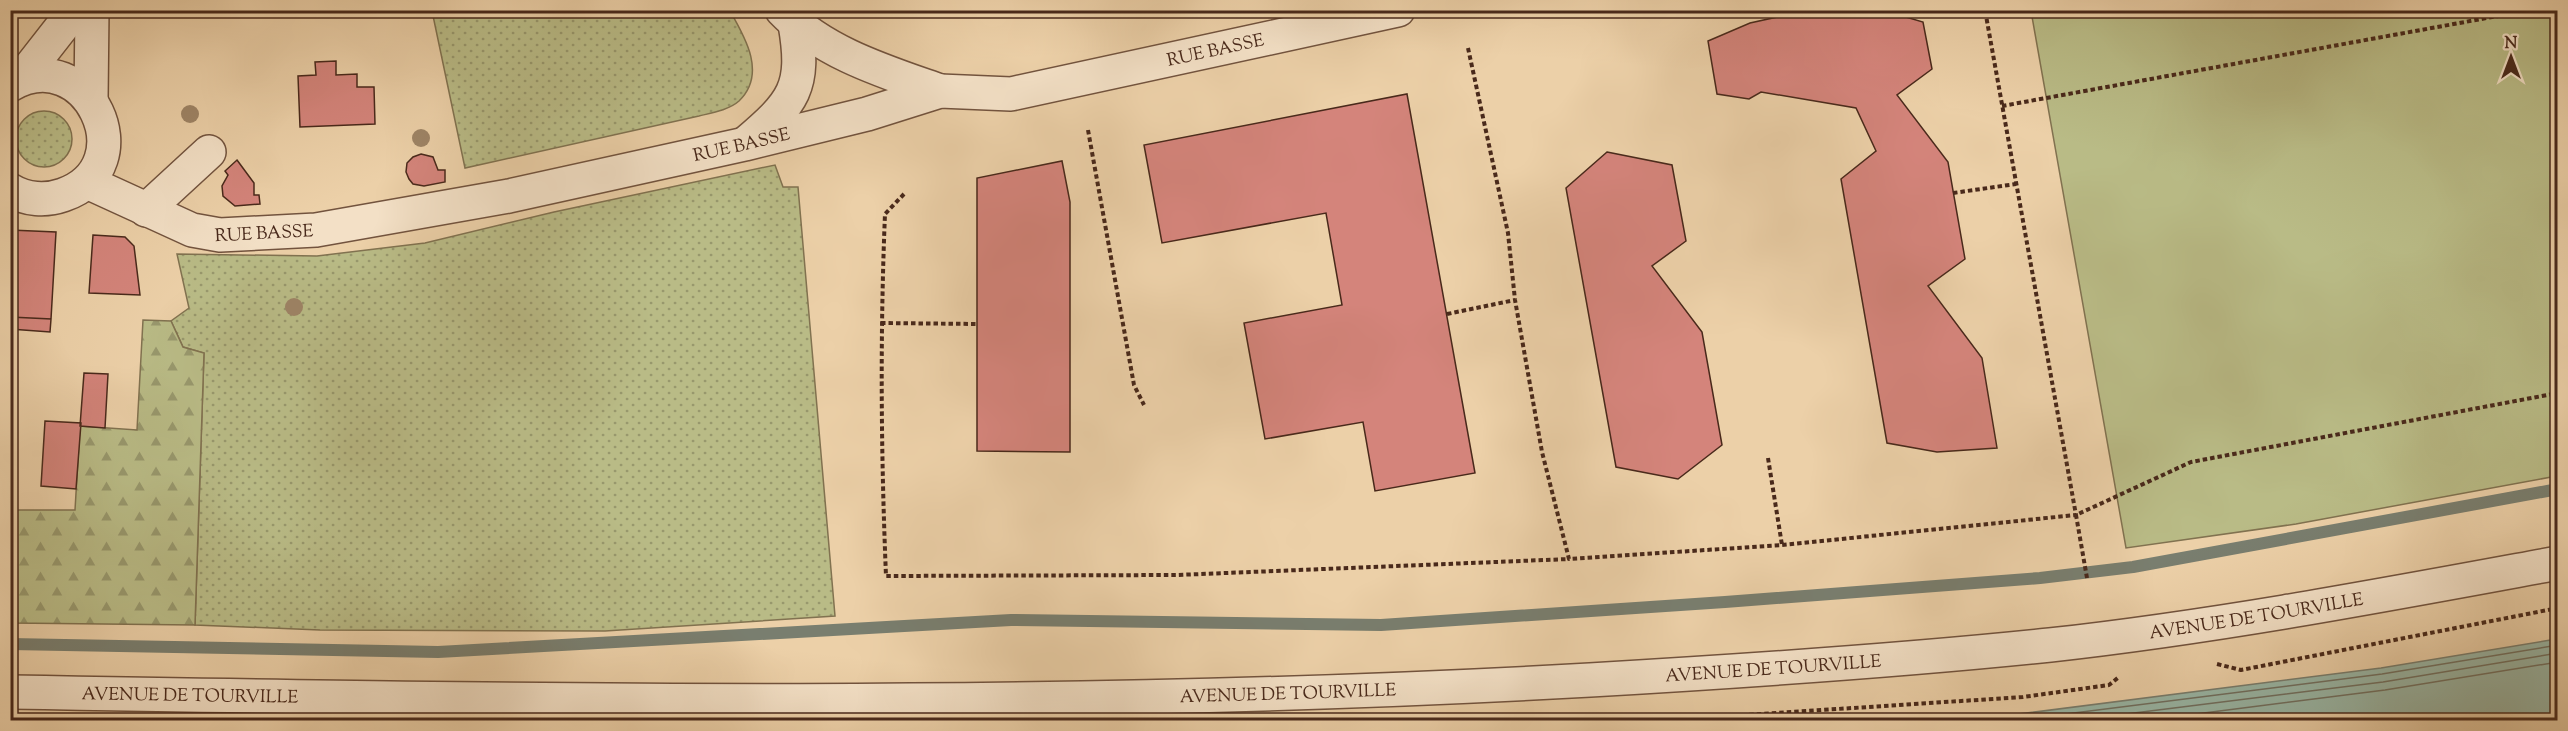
<svg xmlns="http://www.w3.org/2000/svg" width="2568" height="731" font-family="'Sorts Mill Goudy',serif">
  <style>
    .grass { fill: url(#grass-dots); stroke: #817250; stroke-width: 1.5 }
    .forest { fill: url(#forest-firs); stroke: #817250; stroke-width: 1.5 }
    .pitch { fill: #b9bb86; stroke: #817250; stroke-width: 1.5 }
    .water { fill: #99b7a7; stroke: #797e6f; stroke-width: 1.5 }
    .lines { fill: none; stroke-linecap: round; stroke-linejoin: round }
    .shore { stroke: #717061; stroke-width: 1.5 }
    .stream { stroke: #797e6f; stroke-width: 12 }
    .building { fill: #d4847b; stroke: #49291b; stroke-width: 1.5 }
    .minor-casing { stroke: #72533e; stroke-width: 36 }
    .path { stroke: #49291b; stroke-width: 4; stroke-dasharray: 4.5 3; stroke-linecap: butt }
    .minor { stroke: #f3e0c6; stroke-width: 33 }
    .tree { fill: #9e8466 }
    .labels { text-anchor: middle; stroke-width: 6; stroke-linejoin: round; paint-order: stroke }
    .street-label { font-size: 18px; fill: #49291b; stroke: #f3e0c6 }
  </style>
  <defs>
    <pattern id="grass-dots" width="8" height="8" patternUnits="userSpaceOnUse" patternTransform="scale(1.5)"><rect width="8" height="8" fill="#b9bb86"/><path d="M2 2h.1M6 6h.1" fill="none" stroke="#98986d" stroke-width="1.8" stroke-linecap="round"/></pattern>
    <pattern id="forest-firs" width="22" height="20" patternUnits="userSpaceOnUse" patternTransform="scale(1.5)"><rect width="22" height="20" fill="#b9bb86"/><path d="M5 1l3.5 6h-7zM16 11l3.5 6h-7z" fill="#98986d"/></pattern>
  </defs>
  <rect width="100%" height="100%" fill="#ecd0a8"/>
  <filter id="stains"><feTurbulence type="fractalNoise" baseFrequency=".00333" numOctaves="4"/><feColorMatrix values="0 0 0 0 .2 0 0 0 0 .09 0 0 0 0 .02 0 0 0 .5 -.17"/></filter>
  <radialGradient id="worn" r=".72"><stop offset=".6" stop-color="#630" stop-opacity="0"/><stop offset="1" stop-color="#630" stop-opacity=".3"/></radialGradient>
  <path class="grass" d="M432,11H730C745,37 767,74 739,101C729,110 711,113 699,116L465,168Z
    M16 139a28 28 0 1 1 56 0a28 28 0 1 1-56 0Z
    M775,165L783,187H798L835,616L605,631L320,630L195,625L204,353L183,347L171,321L189,308L177,254L317,256L425,243L554,212Z"/>
  <path class="forest" d="M143,320L171,321L183,347L204,353L195,625L11,623V510H75L80,426L137,430Z"/>
  <path class="pitch" d="M2031,11H2557V476L2296,524L2126,548Z"/>
  <path class="water" d="M2557,639V720H1972L2381,668Z"/>
  <g class="lines">
    <path class="shore" d="M2019,720L2382,674L2558,645
      M2078,720L2383,682L2558,653
      M2149,720L2385,690L2558,662"/>
    <path class="stream" d="M10,644L438,652L1011,620L1381,625L1725,602L2040,578L2133,567L2558,489"/>
  </g>
  <path class="building" d="M1809,10H1882L1923,22L1932,69L1897,95L1948,162L1965,259L1928,286L1982,358L1997,448L1937,452L1887,443L1841,179L1876,151L1856,108L1761,92L1749,99L1717,94L1708,41L1750,23Z
    M336,61V75L357,74V87H374L375,124L300,127L298,76L316,75L315,62Z
    M1407,94L1475,473L1375,491L1363,422L1265,439L1244,323L1342,305L1326,213L1162,243L1144,145Z
    M1607,152L1672,165L1686,241L1652,266L1702,332L1722,445L1678,479L1616,467L1566,188Z
    M421,154L433,157L438,170H445V182L424,186L413,184L409,179L406,172L407,163L413,157Z
    M237,160L254,183V195H259L260,204L235,206L223,196L222,186L228,175L225,171Z
    M1062,161L1070,202V452L977,451V178Z
    M10,230L56,232L51,319L10,317Z
    M93,235L125,237L134,246L140,295L89,293Z
    M10,317L51,319L50,332L10,329Z
    M84,373L108,374L105,428L80,426Z
    M45,421L81,423L76,489L41,486Z"/>
  <g class="lines">
    <defs>
      <g id="minor">
        <path d="M782,10C823,53 886,72 940,91"/>
        <path d="M21,79L75,10"/>
        <path d="M10,85C87,40 147,166 63,195C46,201 26,200 10,190"/>
        <path d="M91,99L92,10"/>
        <path d="M746,143C794,102 806,88 795,24"/>
        <path id="s1" d="M87,182L192,230L220,235L316,230L509,196L745,144L867,114L940,91L1011,94L1398,10"/>
        <path d="M146,210L209,152"/>
        <path id="s2" d="M10,692C537,701 1064,710 1590,680C1744,671 1897,661 2050,645C2221,626 2389,594 2558,563"/>
      </g>
    </defs>
    <use href="#minor" class="minor-casing"/>
    <path class="path" d="M1468,48L1508,233L1515,300L1542,452L1569,559L1782,545L2076,515L1985,10
      M2002,106L2531,10
      M1088,130L1134,385L1144,405
      M1953,193L2016,184
      M904,194L885,214C880,335 881,455 886,576L1177,575L1569,559
      M1447,314L1515,300
      M881,323L977,324
      M1768,458L1782,545
      M2087,578L2076,515L2191,462L2558,393
      M2217,664L2241,670L2558,608
      M1667,720L2023,697L2109,685L2119,677"/>
    <use href="#minor" class="minor"/>
  </g>
  <g class="tree">
    <circle cx="190" cy="114" r="9"/>
    <circle cx="421" cy="138" r="9"/>
    <circle cx="294" cy="307" r="9"/>
  </g>
  <g class="labels">
    <g class="street-label">
      <text dy="6" stroke="none"><textPath href="#s1" startOffset="1160">RUE BASSE</textPath></text>
      <text dy="6" stroke="none"><textPath href="#s1" startOffset="674">RUE BASSE</textPath></text>
      <text dy="6" stroke="none"><textPath href="#s1" startOffset="188">RUE BASSE</textPath></text>
      <text dy="6" stroke="none"><textPath href="#s2" startOffset="2250">AVENUE DE TOURVILLE</textPath></text>
      <text dy="6" stroke="none"><textPath href="#s2" startOffset="1764">AVENUE DE TOURVILLE</textPath></text>
      <text dy="6" stroke="none"><textPath href="#s2" startOffset="1278">AVENUE DE TOURVILLE</textPath></text>
      <text dy="6" stroke="none"><textPath href="#s2" startOffset="180">AVENUE DE TOURVILLE</textPath></text>
    </g>
  </g>
  <rect width="2568" height="731" fill="none" stroke="#ecd0a8" stroke-width="36"/>
  <rect x="12" y="12" width="2544" height="707" fill="none" stroke="#49291b" stroke-width="3"/>
  <rect x="18" y="18" width="2532" height="695" fill="none" stroke="#49291b" stroke-width="1.5"/>
  <g transform="translate(2511 57)" stroke="#f3e0c6" stroke-width="4.5" paint-order="stroke">
  <path d="M0-4.5L10 22L0 15L-10 22Z" fill="#49291b"/>
  <text y="-9" font-size="16" font-weight="bold" text-anchor="middle" fill="#49291b">N</text>
  </g>
  <rect width="100%" height="100%" filter="url(#stains)"/>
  <rect width="100%" height="100%" fill="url(#worn)"/>
</svg>
